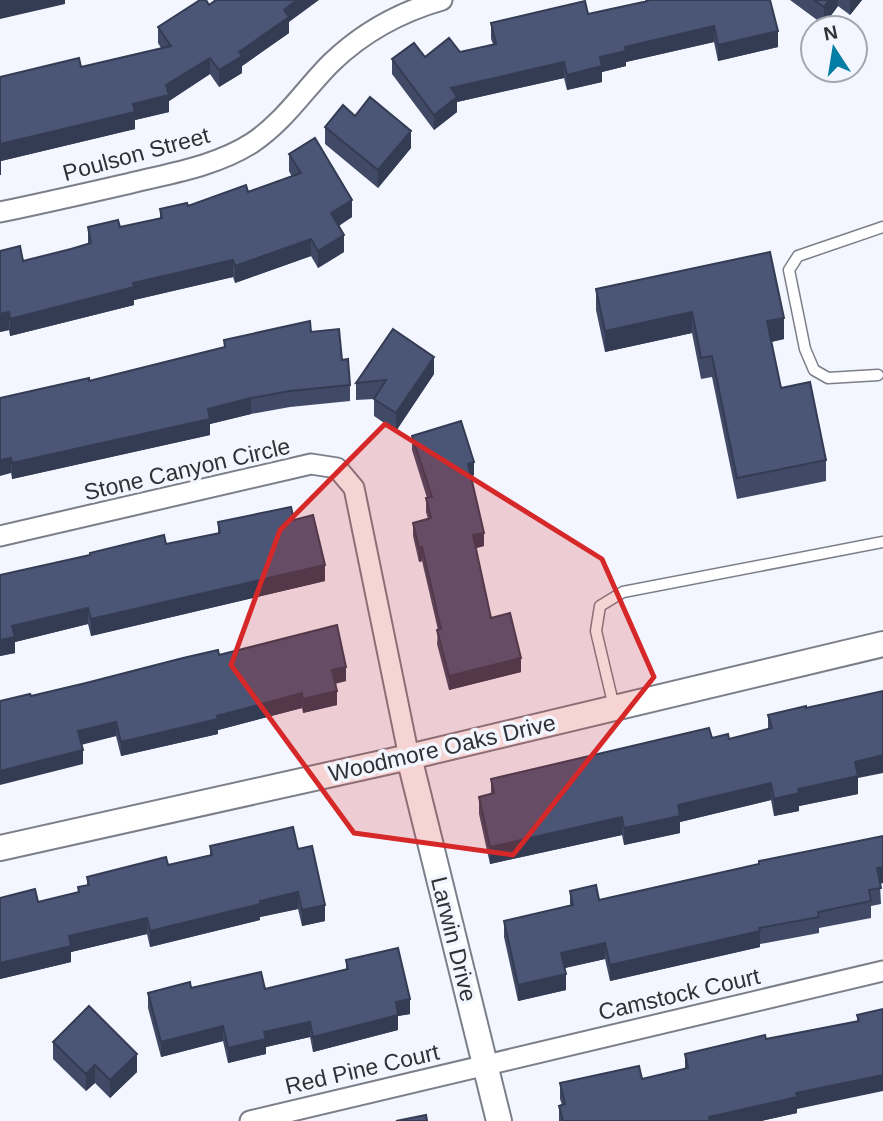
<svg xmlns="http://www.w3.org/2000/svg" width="883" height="1121" font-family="Arial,sans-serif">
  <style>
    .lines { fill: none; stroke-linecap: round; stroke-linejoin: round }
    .service-casing { stroke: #7c7f89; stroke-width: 13 }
    .minor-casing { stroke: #7c7f89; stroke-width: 23 }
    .tertiary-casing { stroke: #7c7f89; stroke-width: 28 }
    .service { stroke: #fff; stroke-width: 10 }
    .minor { stroke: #fff; stroke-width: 19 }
    .tertiary { stroke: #fff; stroke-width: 24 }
    .wall { fill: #404965 }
    .shaded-wall { fill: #343c53 }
    .building { fill: #4b5576; stroke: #343c53; stroke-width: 2 }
    .marked { fill: #d62828; fill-opacity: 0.2; stroke: #d62828; stroke-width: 5; stroke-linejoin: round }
    .labels { text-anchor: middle; stroke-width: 7; stroke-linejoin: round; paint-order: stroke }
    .street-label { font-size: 23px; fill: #303135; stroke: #f3f6ff }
  </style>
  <rect width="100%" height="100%" fill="#f3f6ff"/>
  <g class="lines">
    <defs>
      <path id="service" d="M878,375L828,378L814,370L805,349L789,270L798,256L883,227
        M614,707L596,631L600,606L623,592L883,542"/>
      <path id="minor" d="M0,212C44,203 87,193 131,183C172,173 216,166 252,143C285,121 304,90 331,63C362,33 400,12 442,0
        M0,536L311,464L337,468L354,488L409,757
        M250,1121L883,971"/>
      <path id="tertiary" d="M409,757L499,1121
        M0,848L409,757L883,644"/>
    </defs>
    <use href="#service" class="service-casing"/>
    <use href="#minor" class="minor-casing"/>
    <use href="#tertiary" class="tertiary-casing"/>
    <use href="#service" class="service"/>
    <use href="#minor" class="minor"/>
    <use href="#tertiary" class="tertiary"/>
  </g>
  <path class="wall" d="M645,0H770L778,47L718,61L714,42L626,62V66L602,72V82L567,90L564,78L457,102V112L434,130L392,74V59L425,57L460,52L493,44L491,39V23L588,14L645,2Z
    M790,0H862L850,15L838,6L824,25Z
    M209,5L289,22V33L242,66V73L219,87L210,74L169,101V112L135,120V129L1,161V175L0,77L81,67L161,48L158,43V27Z
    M355,116L411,148L378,188L325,144V127Z
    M289,154L352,217L339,226L344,252L318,268L311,256L235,283L233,277L134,300V305L10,336L9,330L0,332V251L23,261L88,244V227H120L160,218V209L188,206L248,192L292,177L289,171Z
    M596,289L784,339L771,342L781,388L826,460V481L737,499L712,377L701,379L692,333L605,352L596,310Z
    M311,332L342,360L350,385V401L290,407L251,414L210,424V435L12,479L0,398L89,381L224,347V340Z
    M434,374L396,431L374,416V399L356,400V383Z
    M412,436L474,475L471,477L484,546L476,548L491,618L521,672L449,690L437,644L438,630L422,561L419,562L413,536V523L428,519L426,512V498H427L412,450Z
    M294,520L325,581L91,636L88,624L15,642V653L0,656V575L166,544L218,533V522Z
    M219,655L346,681L335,684L337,705L303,713L302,708L218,730V734L121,756L116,736L81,745L83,764L31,696Z
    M806,708L858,778V794L799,806V811L774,816L771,800L680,822V833L624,845L622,835L490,864L479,814V797L491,794V779L712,738L729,739L768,729V715Z
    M883,836V883L880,884L881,904L871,906V918L819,928V933L760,944V947L610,981L605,959L564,968L566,990L518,1001L504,937V921L570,905V891L599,900Z
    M210,846L298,849L325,921L302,926L298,909L260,917V920L150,947L147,934L71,952V962L0,979V898L38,902L78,893V887L87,885V877L168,865L210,855Z
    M346,960L410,1014L398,1016V1030L313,1052L310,1037L266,1047V1054L228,1063L223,1041L161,1057L148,1008V993L265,989L346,969Z
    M883,1009L797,1109V1113L761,1121H559V1106L562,1105L560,1099V1083L642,1079L685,1069V1054L766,1039L857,1022V1015Z
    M53,1042L137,1072L110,1098L95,1083L86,1091L53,1059Z"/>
  <path class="shaded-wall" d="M12,0H65V4L0,19V3Z
    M297,0H319L289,22V33L242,66V73L219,87V70L284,10Z
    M829,0H838V6L824,25V7Z
    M850,0H862L850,15Z
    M714,26V42L626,62V66L602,72V82L567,90V75L600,57L625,47Z
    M778,31V47L718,61V45Z
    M210,58V74L169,101V112L135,120V129L1,161V175H0V144L133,104L166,85Z
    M564,62V78L457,102V112L434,130V115L451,88Z
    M411,131V148L378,188V170Z
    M352,200V217L331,230V213Z
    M344,235V252L318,268V251Z
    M311,239V256L235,283V266Z
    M233,260V277L134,300V305L10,336V319L133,283Z
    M9,312V330L0,332V314Z
    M692,312V333L605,352V331Z
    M784,318V339L767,343V321Z
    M434,357V374L396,431V413Z
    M251,398V414L210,424V435L12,479V463L208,409Z
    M11,458V473L0,476V460Z
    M474,462V475L468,477V464Z
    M484,533V546L473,549V535Z
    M422,547V561L419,562V548Z
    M325,565V581L91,636V619Z
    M88,608V624L15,642V653L0,656V640L12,626Z
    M521,658V672L449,690V676Z
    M346,667V681L332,684V670Z
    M337,691V705L303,713V699Z
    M302,693V708L218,730V734L121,756V742Z
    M116,722V736L78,745V731Z
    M83,750V764L0,785V771Z
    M883,755V773L858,778V794L799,806V811L774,816V799L855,762Z
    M771,783V800L680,822V833L624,845V828L678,805Z
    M622,817V835L490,864V847Z
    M883,867V883L877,884V868Z
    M298,892V909L260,917V920L150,947V931L260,901Z
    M325,905V921L302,926V910Z
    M147,918V934L71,952V962L0,979V963L69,936Z
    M760,931V947L610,981V965Z
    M605,943V959L561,969V953Z
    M566,974V990L518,1001V985Z
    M410,999V1014L398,1016V1030L313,1052V1037L396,1002Z
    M310,1022V1037L266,1047V1054L228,1063V1048L264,1032Z
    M223,1026V1041L161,1057V1042Z
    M137,1054V1072L110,1098V1080Z
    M95,1065V1083L86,1091V1074Z
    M883,1075V1091L797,1109V1113L761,1121H709V1117L796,1093Z"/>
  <path class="building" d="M0,0H12L0,3Z
    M200,0H206L209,5L216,0H297L284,10L289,17L239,52L242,56L219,70L210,58L166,85L169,95L133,104L135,112L0,144V77L79,58L81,67L171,46L158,27Z
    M648,0H770L778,31L718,45L714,26L625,47L626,51L600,57L602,66L567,75L564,62L451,88L457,97L434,115L392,59L414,43L425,57L449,38L460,52L496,44L491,23L585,1L588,14L648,1Z
    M814,0H829L824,7Z
    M370,97L411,131L378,170L325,127L343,105L355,116Z
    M315,138L352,200L331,213L344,235L318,251L311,239L235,266L233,260L133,283L134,287L10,319L9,312L0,314V251L20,246L23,261L71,249L91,243L88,227L118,220L120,227L162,218L160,209L187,203L188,206L246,185L248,192L301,173L289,154Z
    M770,252L784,318L767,321L781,388L810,382L826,460L737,478L712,356L701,358L692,312L605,331L596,289Z
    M310,321L311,332L339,329L342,360L348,359L350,385L290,391L251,398L208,409L210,419L12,463L11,458L0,460V398L89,378V381L225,347L224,340Z
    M393,329L434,357L396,413L374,399L386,380L356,383Z
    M461,421L474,462L468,464L484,533L473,535L491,618L510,613L521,658L449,676L437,630L441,629L422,547L419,548L413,523L431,518L426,498L432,497L412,436Z
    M291,507L294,520L313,515L325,565L91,619L88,608L12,626L15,637L0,640V575L90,555V553L164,535L166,544L220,533L218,522Z
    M337,625L346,667L332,670L337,691L303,699L302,693L217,716L218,719L121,742L116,722L78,731L83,750L0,771V701L30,694L31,696L86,683L183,658L218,650L219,655Z
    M883,691V755L855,762L858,776L798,789L799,793L774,799L771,783L678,805L680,816L624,828L622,817L490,847L479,797L494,793L491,779L709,728L712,738L728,734L729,739L772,728L768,715L806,706V708Z
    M293,827L298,849L312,846L325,905L302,910L298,892L260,901V904L150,931L147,918L69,936L71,946L0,963V898L35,889L38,902L79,892L78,887L89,885L87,877L166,857L168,865L212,855L210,846Z
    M883,836V867L877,868L881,888L869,890L871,901L818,912L819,917L759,928L760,931L610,965L605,943L561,953L566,974L518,985L504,921L573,905L570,891L596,885L599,900L759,864V861Z
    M398,948L410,999L396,1002L398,1015L313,1037L310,1022L264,1032L266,1039L228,1048L223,1026L161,1042L148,993L190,982L191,988L261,972L265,989L348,969L346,960Z
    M89,1006L137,1054L110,1080L95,1065L86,1074L53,1042Z
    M883,1009V1075L796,1093L797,1097L709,1117L710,1121H563L559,1106L565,1104L560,1083L639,1066L642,1079L688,1068L685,1054L765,1035L766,1039L859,1021L857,1015Z
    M426,1115L427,1121H396Z"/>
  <path class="marked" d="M385,424L602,559L654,677L513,855L354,833L231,665L280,530Z"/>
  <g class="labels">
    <g class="street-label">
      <text transform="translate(136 154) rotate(-15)" y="8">Poulson Street</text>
      <text transform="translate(187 469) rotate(-13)" y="8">Stone Canyon Circle</text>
      <text transform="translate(442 748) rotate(-13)" y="8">Woodmore Oaks Drive</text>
      <text transform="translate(454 939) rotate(76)" y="8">Larwin Drive</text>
      <text transform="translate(679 994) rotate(-13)" y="8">Camstock Court</text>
      <text transform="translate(362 1069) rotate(-13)" y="8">Red Pine Court</text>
    </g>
  </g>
  <g transform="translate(834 49) rotate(348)"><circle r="33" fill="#f3f6ff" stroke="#a5a7ae" stroke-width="2"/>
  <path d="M0-5L12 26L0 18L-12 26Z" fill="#027ea4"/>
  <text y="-10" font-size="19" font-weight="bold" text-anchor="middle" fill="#303135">N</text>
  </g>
</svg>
